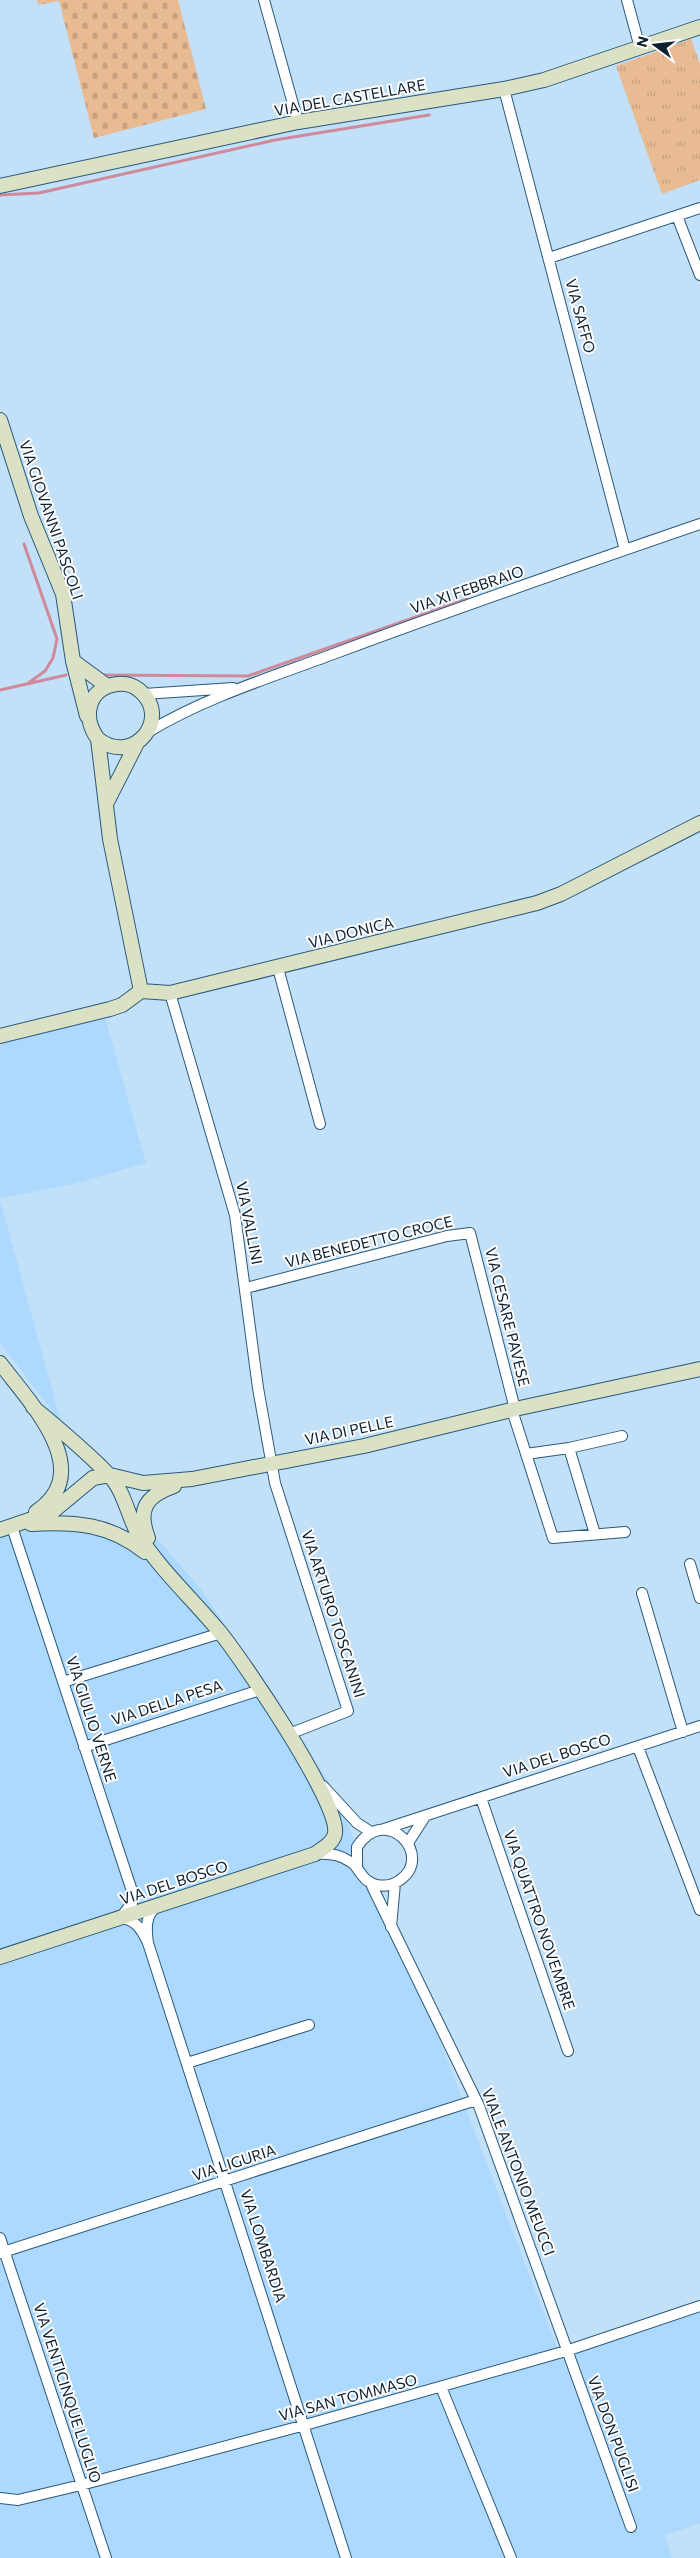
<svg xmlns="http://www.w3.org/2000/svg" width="700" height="2558" font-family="Commissioner,sans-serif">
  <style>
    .built { fill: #acd9fd }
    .cemetery { fill: url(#cemetery-stones) }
    .park { fill: url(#park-tufts) }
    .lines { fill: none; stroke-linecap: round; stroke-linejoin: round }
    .stream { stroke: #ce899b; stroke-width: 3 }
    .street-casing { stroke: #2a597b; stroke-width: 12 }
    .secondary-casing { stroke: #2a597b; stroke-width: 16 }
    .street { stroke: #fff; stroke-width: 10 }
    .secondary { stroke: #dae1c4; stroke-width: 14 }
    .labels { text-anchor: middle; stroke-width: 4; stroke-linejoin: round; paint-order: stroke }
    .street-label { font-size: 15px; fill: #0d202f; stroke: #fdfdfd }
  </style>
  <defs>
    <pattern id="cemetery-stones" width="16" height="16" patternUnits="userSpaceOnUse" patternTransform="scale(1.25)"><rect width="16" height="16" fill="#e8bb93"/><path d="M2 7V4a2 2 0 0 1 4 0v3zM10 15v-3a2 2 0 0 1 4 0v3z" fill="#c6a07f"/></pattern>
    <pattern id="park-tufts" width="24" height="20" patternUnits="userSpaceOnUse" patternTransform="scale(1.25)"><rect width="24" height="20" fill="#e8bb93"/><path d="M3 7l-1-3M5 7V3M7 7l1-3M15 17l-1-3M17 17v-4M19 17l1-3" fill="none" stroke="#c6a07f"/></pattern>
  </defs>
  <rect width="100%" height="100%" fill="#c2e0f8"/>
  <path class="built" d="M105,1018L146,1163L70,1185L0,1198V1044Z
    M0,1200L61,1422L0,1343Z
    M29,1513L159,1541L201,1589L332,1787L442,2046L559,2353L700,2312V2523L665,2535L672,2558H0V1521Z"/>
  <path class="cemetery" d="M37,0H178L206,109L94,138L59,1L38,5Z"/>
  <path class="park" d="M691,39L700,64V180L662,194L616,66Z"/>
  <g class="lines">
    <path class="stream" d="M0,195L39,193L275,140L429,115
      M24,544L57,639L53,658L45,671L27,684
      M104,675L248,676L467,599
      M0,690L66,675"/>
    <defs>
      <path id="street" d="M264,0L298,122
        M627,0L640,48
        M504,89L625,550
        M677,216L700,275
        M549,258L700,208
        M144,694L233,688
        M148,732C206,697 272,677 336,653C456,608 578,566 700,524
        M278,968L320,1124
        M170,993L235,1215L258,1388L275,1483L348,1711L289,1734
        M246,1288L447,1236L470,1233L515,1409
        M512,1410L553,1538L625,1532
        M569,1448L622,1436
        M526,1454L569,1448L595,1534
        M12,1527L132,1891V1903L121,1917
        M690,1564L700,1598
        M642,1593L683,1732
        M63,1682L221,1633
        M84,1747L260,1690
        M638,1747L700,1910
        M323,1786L357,1823L371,1832
        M481,1798L568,2051
        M384,1829L700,1726
        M408,1843L424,1818
        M316,1854C328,1853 339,1854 349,1861C356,1864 357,1869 362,1875C370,1887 388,1889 400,1880C435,1856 386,1802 357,1847V1866
        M370,1882L479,2106L631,2527
        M119,1918C135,1918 142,1930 148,1943C146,1929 145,1914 158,1906
        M391,1927L395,1883
        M148,1943L346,2558
        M187,2063L309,2025
        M0,2238L106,2558
        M0,2253L476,2100
        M441,2387L511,2558
        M0,2498L18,2500L81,2485L305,2425L566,2351L700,2306"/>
      <path id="secondary" d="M0,186L298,122L504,89L544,80L700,27
        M0,420L31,516L63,594L73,661L87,716
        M73,661L107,686
        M98,739C134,767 173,717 139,690C133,685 125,683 117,684C87,688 82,718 98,739L110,839L141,991
        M106,804L137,743
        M0,1036L110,1009L122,1005L141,991L170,993L537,903L561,894L700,823
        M0,1363C29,1402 98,1471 36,1512
        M31,1524C75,1521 110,1524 145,1552
        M0,1530L52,1512L93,1478L110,1475L143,1483L192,1479L364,1446L515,1409L700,1369
        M148,1538C137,1509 146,1496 174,1486
        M0,1957L315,1854C323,1848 334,1843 335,1833C340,1803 242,1659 219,1631C195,1602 159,1568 139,1536C128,1517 125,1492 109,1475C86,1451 59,1429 33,1407"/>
    </defs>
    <use href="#street" class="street-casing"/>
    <use href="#secondary" class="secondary-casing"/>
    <use href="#street" class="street"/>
    <use href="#secondary" class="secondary"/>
  </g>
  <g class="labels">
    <g class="street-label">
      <text transform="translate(350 98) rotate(-10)" y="5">VIA DEL CASTELLARE</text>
      <text transform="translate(580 316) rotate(75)" y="5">VIA SAFFO</text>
      <text transform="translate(51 520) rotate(71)" y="5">VIA GIOVANNI PASCOLI</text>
      <text transform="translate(467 590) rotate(-19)" y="5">VIA XI FEBBRAIO</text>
      <text transform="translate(351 933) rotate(-14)" y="5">VIA DONICA</text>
      <text transform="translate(249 1223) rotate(79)" y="5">VIA VALLINI</text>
      <text transform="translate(369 1242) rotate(-14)" y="5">VIA BENEDETTO CROCE</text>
      <text transform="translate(507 1317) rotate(76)" y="5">VIA CESARE PAVESE</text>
      <text transform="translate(349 1431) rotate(-12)" y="5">VIA DI PELLE</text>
      <text transform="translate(333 1614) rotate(72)" y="5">VIA ARTURO TOSCANINI</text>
      <text transform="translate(167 1703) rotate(-18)" y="5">VIA DELLA PESA</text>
      <text transform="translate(91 1719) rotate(72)" y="5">VIA GIULIO VERNE</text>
      <text transform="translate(557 1756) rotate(-18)" y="5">VIA DEL BOSCO</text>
      <text transform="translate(174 1883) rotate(-18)" y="5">VIA DEL BOSCO</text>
      <text transform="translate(539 1920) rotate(71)" y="5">VIA QUATTRO NOVEMBRE</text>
      <text transform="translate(234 2163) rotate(-18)" y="5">VIA LIGURIA</text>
      <text transform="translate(518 2172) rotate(69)" y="5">VIALE ANTONIO MEUCCI</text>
      <text transform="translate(263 2246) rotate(72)" y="5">VIA LOMBARDIA</text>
      <text transform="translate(67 2393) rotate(72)" y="5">VIA VENTICINQUE LUGLIO</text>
      <text transform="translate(348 2398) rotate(-15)" y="5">VIA SAN TOMMASO</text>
      <text transform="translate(613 2434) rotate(70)" y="5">VIA DON PUGLISI</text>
    </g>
  </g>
  <g transform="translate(655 45) rotate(285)" stroke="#fdfdfd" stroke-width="4" paint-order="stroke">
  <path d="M0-4L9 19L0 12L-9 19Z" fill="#0d202f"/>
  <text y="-8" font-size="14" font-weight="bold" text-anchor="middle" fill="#0d202f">N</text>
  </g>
</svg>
